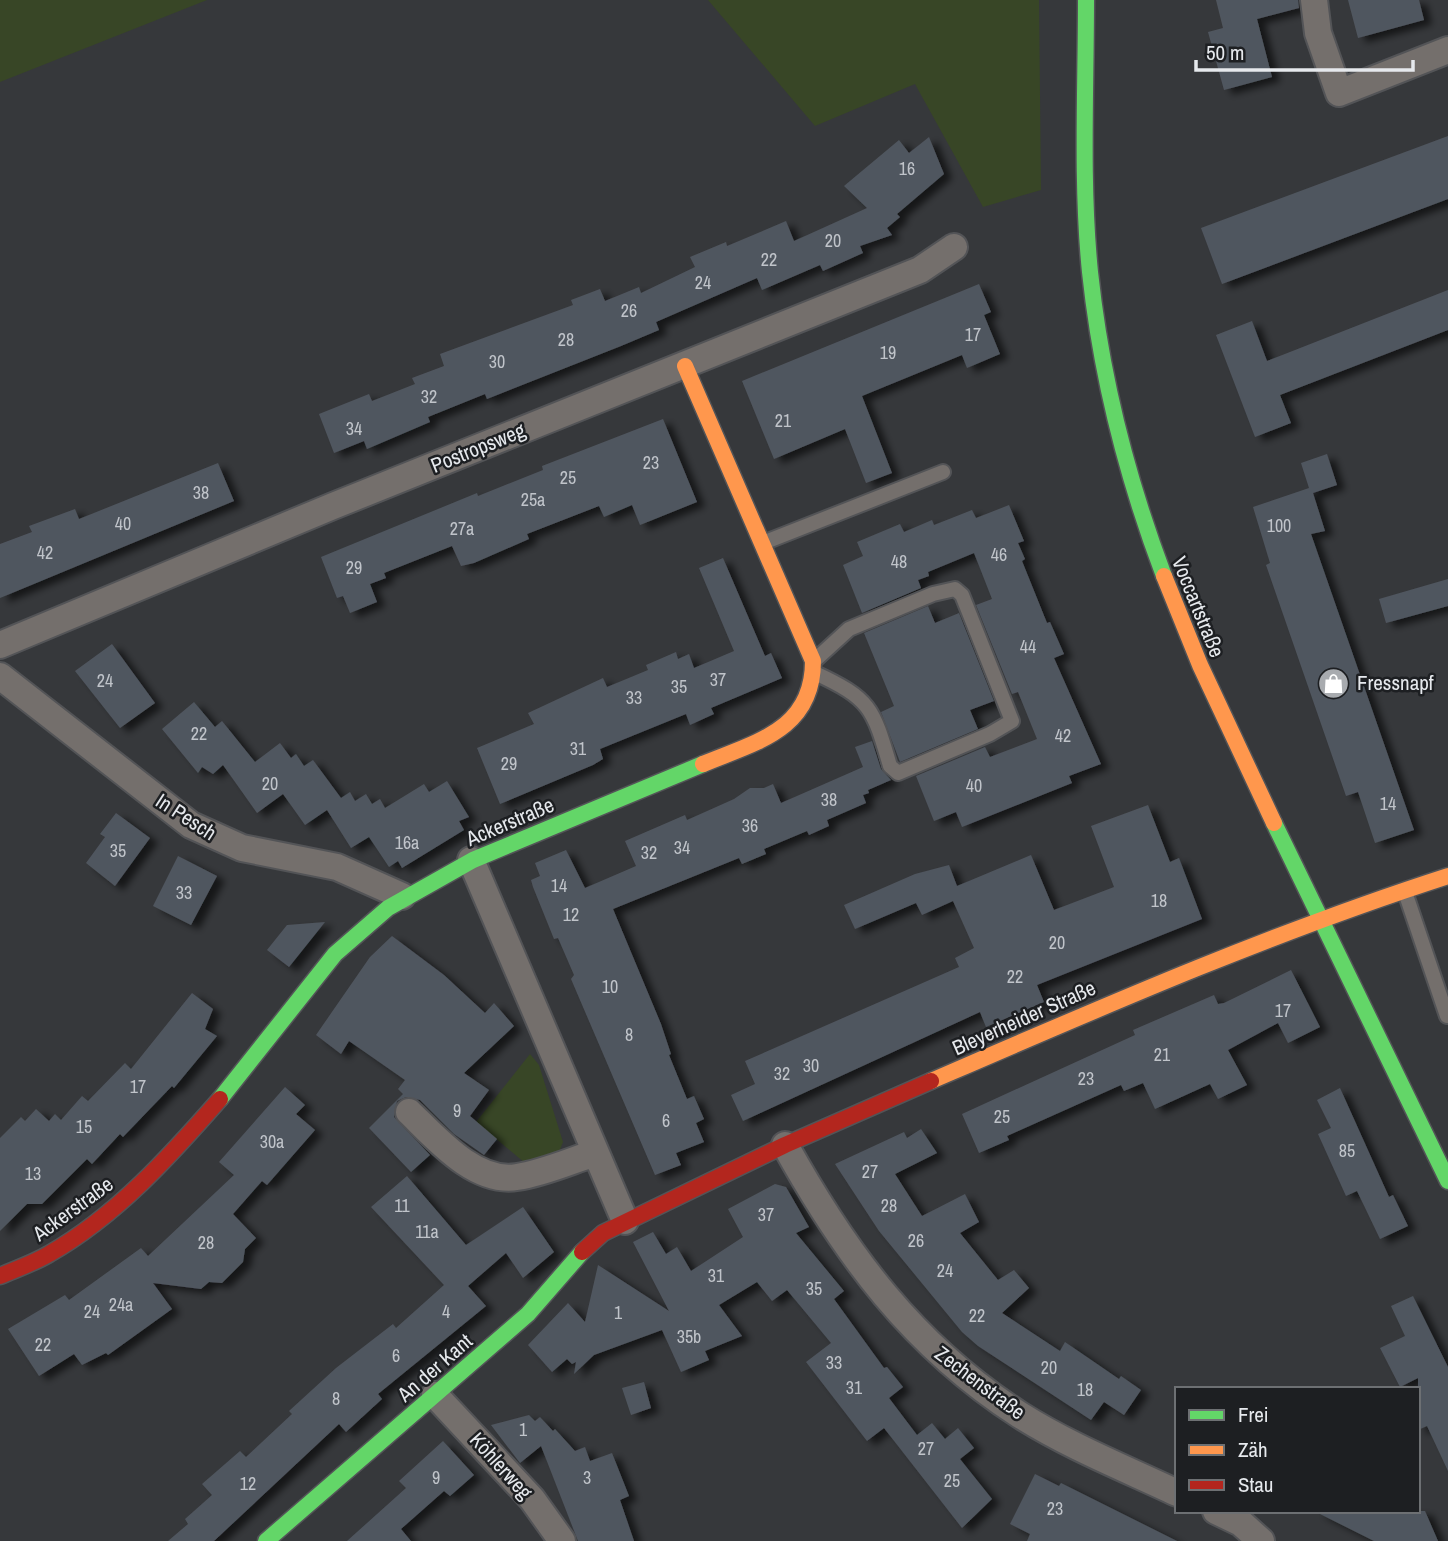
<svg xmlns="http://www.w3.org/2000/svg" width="1448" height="1541" font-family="'Archivo Narrow',sans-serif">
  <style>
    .green { fill: #384626 }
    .building { fill: #50565f; filter: url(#shadow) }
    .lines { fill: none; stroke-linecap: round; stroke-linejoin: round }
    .lane-casing { stroke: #535457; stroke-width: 18 }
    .street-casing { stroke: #535457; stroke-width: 30 }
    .fast-casing { stroke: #535457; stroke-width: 19 }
    .slow-casing { stroke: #535457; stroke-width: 19 }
    .jam-casing { stroke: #535457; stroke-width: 19 }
    .lane { stroke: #746f6c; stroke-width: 14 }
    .street { stroke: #746f6c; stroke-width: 26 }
    .fast { stroke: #63d668; stroke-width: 16 }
    .slow { stroke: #ff974d; stroke-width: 16 }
    .jam { stroke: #b3261e; stroke-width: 16 }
    .labels { text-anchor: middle; stroke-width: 5; stroke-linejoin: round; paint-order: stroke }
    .number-label { font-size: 18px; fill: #c0c4ca }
    .street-label { font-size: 21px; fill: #e6e9ed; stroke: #1d1f22 }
    .poi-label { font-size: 21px; fill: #e6e9ed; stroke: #1d1f22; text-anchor: start }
  </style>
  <defs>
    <filter id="shadow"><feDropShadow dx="8" dy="4.5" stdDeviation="3.5" flood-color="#0009"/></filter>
  </defs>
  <rect width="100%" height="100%" fill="#36383b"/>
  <path class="green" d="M0,0H207L0,82Z
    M708,0H1039L1041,190L983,207L915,84L815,126Z
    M530,1054L539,1065L563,1142L559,1152L525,1163L476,1122Z"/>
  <path class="building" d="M1216,0H1298L1299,8L1257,19L1272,77L1224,90L1208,32L1223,28Z
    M1348,0H1419L1424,20L1358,38Z
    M1448,136V199L1222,284L1201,228Z
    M929,137L944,174L897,214L900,217L887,228L892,235L860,246L863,253L823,271L820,265L762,290L757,278L656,322L659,330L621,346L487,399L485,394L428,417L430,422L367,449L364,441L334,453L319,414L369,394L372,401L415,384L412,378L444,366L440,354L573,305L571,300L600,289L605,301L639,287L641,293L695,267L690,257L726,242L727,246L786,221L794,241L867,208L844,186L899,140L909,153Z
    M979,284L991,312L984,315L1000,354L967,368L962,355L862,396L892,473L866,483L845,429L774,459L742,381Z
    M1448,290V330L1280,395L1291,423L1255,437L1216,335L1252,321L1267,361Z
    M663,419L697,502L640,525L632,505L604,517L599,506L527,534L529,539L474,563L461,566L452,546L384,573L386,578L370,584L377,602L350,613L343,596L337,598L321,557L477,493L478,496L543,470L542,466Z
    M1327,454L1337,485L1313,493L1325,531L1311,534L1414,830L1375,843L1358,792L1346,796L1266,565L1270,563L1253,507L1309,488L1301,463Z
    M218,463L234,501L0,598V544L32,532L29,526L75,509L79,519Z
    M1009,505L1024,541L1018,543L1025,559L1022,561L1047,623L1050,622L1064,654L1054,658L1101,764L1069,776L1072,783L962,827L956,812L934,821L916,776L985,747L990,757L1037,739L1018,692L1012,694L976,605L992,599L974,553L928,572L929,576L918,580L921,588L862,613L843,565L863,556L857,542L900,524L904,532L932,520L934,525L972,510L976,518Z
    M723,558L765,656L771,653L782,678L711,708L714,714L690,725L686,714L600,749L603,759L593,765L500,804L477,748L534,724L528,713L603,678L607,687L648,670L646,665L676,652L678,659L689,654L694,668L734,651L699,568Z
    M1448,579V606L1386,623L1379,599Z
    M928,606L935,623L959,613L994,701L970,710L978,729L900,762L881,712L894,706L864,633Z
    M112,644L155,703L120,728L75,671Z
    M194,702L215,727L222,721L255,762L280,743L291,758L296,754L304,766L313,760L341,798L350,792L355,801L366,794L372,804L380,799L385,808L424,784L429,792L447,781L469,817L459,821L464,830L402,868L398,861L389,867L369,837L351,848L327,810L305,825L283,794L257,813L223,765L213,774L202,767L198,773L162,729Z
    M872,741L881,769L891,780L868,790L869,793L863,795L866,803L827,820L829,826L809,835L807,831L764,849L766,854L742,864L739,858L613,909L661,1024L671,1054L669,1055L687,1099L694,1096L704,1119L696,1123L704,1142L676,1153L681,1165L655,1175L571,979L574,975L558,938L554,939L533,887L531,880L540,876L535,863L566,850L585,888L636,866L625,841L685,815L687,820L734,799L750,788H764L773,784L781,803L863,767L855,747Z
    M1148,805L1170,862L1179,858L1202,919L1037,985L1044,1002L986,1027L980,1012L743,1121L731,1095L755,1084L745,1061L959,967L955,958L974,948L953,901L922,915L916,903L855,929L844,905L915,874L949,865L957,886L1031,855L1054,910L1114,887L1091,826Z
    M116,813L150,838L115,886L86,863L105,837L100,834Z
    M178,856L217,876L191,925L153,906Z
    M325,922L289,967L267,950L287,925Z
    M392,936L444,975L485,1013L494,1003L514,1026L464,1073L489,1090L470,1116L497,1139L484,1155L454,1134L420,1100L406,1097L397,1101L394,1117L430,1155L411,1172L369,1128L403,1094L398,1089L405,1080L349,1041L341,1054L316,1035L370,957Z
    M1291,970L1320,1027L1288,1043L1278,1023L1228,1050L1247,1085L1218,1099L1210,1084L1155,1109L1143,1083L1124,1091L1121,1085L1007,1136L1009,1140L979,1153L962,1114L1135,1035L1133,1030L1214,995L1218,1004L1224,1003Z
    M192,993L213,1009L205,1029L217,1036L174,1088L172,1086L123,1137L120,1134L92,1164L87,1159L42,1204H27L0,1231V1138L21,1117L25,1121L36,1109L49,1121L55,1114L61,1120L82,1096L88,1101L125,1063L131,1069Z
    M285,1087L305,1105L296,1114L315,1130L267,1185L262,1181L233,1214L256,1238L245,1249L243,1262L222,1283L209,1282L201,1289L153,1283L172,1309L108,1355L106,1353L82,1365L74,1354L39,1376L8,1329L65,1295L69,1300L141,1248L148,1256L234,1175L219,1162Z
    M1340,1088L1389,1197L1393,1195L1408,1226L1380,1239L1357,1191L1346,1196L1318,1134L1331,1128L1317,1100Z
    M921,1129L937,1153L895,1174L922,1216L965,1194L979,1222L960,1233L998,1280L1014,1270L1029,1288L1002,1313L1060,1351L1065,1342L1119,1379L1121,1376L1141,1390L1124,1415L1104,1402L1091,1420L978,1346L962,1332L879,1231L835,1164L904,1132L907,1138Z
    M407,1176L466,1245L523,1207L554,1252L523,1278L506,1253L468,1286L486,1306L378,1394L382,1399L346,1432L339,1424L214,1541H168L188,1524L185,1519L212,1495L202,1484L240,1451L246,1457L292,1414L289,1411L336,1368L393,1324L396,1328L444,1285L371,1207Z
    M775,1184L786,1187L809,1227L796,1233L844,1291L834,1299L884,1368L887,1367L903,1387L889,1398L917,1435L932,1423L945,1439L958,1428L974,1448L960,1459L992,1499L962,1528L884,1428L867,1441L806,1362L831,1343L787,1290L772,1301L757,1282L719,1305L742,1336L705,1351L709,1360L681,1372L662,1330L594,1355L574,1374L576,1362L572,1364L567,1359L552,1372L528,1345L568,1303L585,1322L598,1265L669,1311L633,1242L653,1232L666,1254L677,1247L691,1271L743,1237L728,1209Z
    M1413,1296L1448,1367V1471L1427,1426L1418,1430V1378L1400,1387L1380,1348L1405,1336L1391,1306Z
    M644,1382L651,1408L631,1415L622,1388Z
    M529,1415L535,1421L540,1417L553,1431L555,1429L575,1451L585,1447L590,1461L612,1453L629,1496L620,1500L634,1541H578L541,1446L520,1463L491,1425Z
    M443,1441L474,1475L450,1496L444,1491L401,1529L411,1541H347L406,1488L399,1481Z
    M1035,1474L1059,1486L1061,1483L1177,1541H1027L1030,1534L1010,1524Z
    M1314,1511H1425L1438,1541H1374Z"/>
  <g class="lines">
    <defs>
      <path id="lane" d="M763,543L943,472
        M814,661L849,629L933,594L955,589L962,595L1012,721L990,734L898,773L890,766C873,708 871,699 815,673
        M1405,892L1447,1016"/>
      <path id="street" d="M1314,0L1318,33L1339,93L1448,50
        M0,645L333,506L920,270L954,247
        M0,676L191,825L242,848L337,867L402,896
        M471,860L625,1221
        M409,1112C436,1138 475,1184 517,1177C544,1173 570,1161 595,1153
        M785,1145C846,1255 913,1346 1020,1415C1069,1446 1124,1468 1177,1493
        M435,1395L532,1499L562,1541
        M1216,1511L1241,1523L1261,1541"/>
      <path id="fast" d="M1086,0C1086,90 1081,182 1090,272C1101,376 1127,478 1164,576
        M1274,823L1448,1181
        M220,1099L335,954L388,908L473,860L703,764
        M266,1541L528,1314L582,1252"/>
      <path id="slow" d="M685,366L813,661C813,730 756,742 703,764
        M1164,576L1200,665L1274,823
        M931,1081C1102,1007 1271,933 1448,876"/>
      <path id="jam" d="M582,1252L603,1233L785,1145L931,1081
        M0,1276C16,1269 34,1263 49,1254C116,1216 170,1156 220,1099"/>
    </defs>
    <use href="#lane" class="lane-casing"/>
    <use href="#street" class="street-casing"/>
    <use href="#fast" class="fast-casing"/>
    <use href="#slow" class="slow-casing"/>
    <use href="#jam" class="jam-casing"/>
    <use href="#lane" class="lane"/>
    <use href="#street" class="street"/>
    <use href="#fast" class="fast"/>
    <use href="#slow" class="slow"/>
    <use href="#jam" class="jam"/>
  </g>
  <defs>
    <symbol id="shop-disc" viewBox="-11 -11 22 22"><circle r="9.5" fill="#a8abaf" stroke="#1d1f22"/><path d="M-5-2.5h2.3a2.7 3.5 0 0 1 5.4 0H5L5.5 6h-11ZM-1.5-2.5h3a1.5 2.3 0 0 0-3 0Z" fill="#fff"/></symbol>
  </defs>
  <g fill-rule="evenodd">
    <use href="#shop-disc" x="1316" y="666" width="35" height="35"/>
  </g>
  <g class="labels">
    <g class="number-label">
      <text x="907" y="175">16</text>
      <text x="833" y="247">20</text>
      <text x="769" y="266">22</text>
      <text x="703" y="289">24</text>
      <text x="629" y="317">26</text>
      <text x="973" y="341">17</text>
      <text x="566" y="346">28</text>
      <text x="888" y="359">19</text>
      <text x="497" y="368">30</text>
      <text x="429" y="403">32</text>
      <text x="783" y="427">21</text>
      <text x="354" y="435">34</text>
      <text x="651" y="469">23</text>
      <text x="568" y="484">25</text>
      <text x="201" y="499">38</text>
      <text x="533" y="506">25a</text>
      <text x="123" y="530">40</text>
      <text x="1279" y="532">100</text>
      <text x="462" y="535">27a</text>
      <text x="45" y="559">42</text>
      <text x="999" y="561">46</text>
      <text x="899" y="568">48</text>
      <text x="354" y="574">29</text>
      <text x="1028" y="653">44</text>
      <text x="718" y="686">37</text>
      <text x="105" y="687">24</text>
      <text x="679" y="693">35</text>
      <text x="634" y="704">33</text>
      <text x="199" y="740">22</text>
      <text x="1063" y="742">42</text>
      <text x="578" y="755">31</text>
      <text x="509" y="770">29</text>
      <text x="270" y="790">20</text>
      <text x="974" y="792">40</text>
      <text x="829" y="806">38</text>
      <text x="1388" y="810">14</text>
      <text x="750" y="832">36</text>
      <text x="407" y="849">16a</text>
      <text x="682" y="854">34</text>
      <text x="118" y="857">35</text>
      <text x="649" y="859">32</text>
      <text x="559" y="892">14</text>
      <text x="184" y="899">33</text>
      <text x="1159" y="907">18</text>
      <text x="571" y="921">12</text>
      <text x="1057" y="949">20</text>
      <text x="1015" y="983">22</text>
      <text x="610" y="993">10</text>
      <text x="1283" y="1017">17</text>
      <text x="629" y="1041">8</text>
      <text x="1162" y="1061">21</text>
      <text x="811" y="1072">30</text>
      <text x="782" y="1080">32</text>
      <text x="1086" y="1085">23</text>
      <text x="138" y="1093">17</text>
      <text x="457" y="1117">9</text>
      <text x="1002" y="1123">25</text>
      <text x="666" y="1127">6</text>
      <text x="84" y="1133">15</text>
      <text x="272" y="1148">30a</text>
      <text x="1347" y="1157">85</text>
      <text x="870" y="1178">27</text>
      <text x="33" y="1180">13</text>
      <text x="402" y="1212">11</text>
      <text x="889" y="1212">28</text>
      <text x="766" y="1221">37</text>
      <text x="427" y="1238">11a</text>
      <text x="916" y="1247">26</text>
      <text x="206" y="1249">28</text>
      <text x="945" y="1277">24</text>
      <text x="716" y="1282">31</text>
      <text x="814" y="1295">35</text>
      <text x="121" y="1311">24a</text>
      <text x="92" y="1318">24</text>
      <text x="446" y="1318">4</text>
      <text x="618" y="1319">1</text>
      <text x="977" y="1322">22</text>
      <text x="689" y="1343">35b</text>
      <text x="43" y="1351">22</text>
      <text x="396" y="1362">6</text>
      <text x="834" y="1369">33</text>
      <text x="1049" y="1374">20</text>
      <text x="854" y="1394">31</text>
      <text x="1085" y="1396">18</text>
      <text x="336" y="1405">8</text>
      <text x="523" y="1436">1</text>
      <text x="926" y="1455">27</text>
      <text x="436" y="1484">9</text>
      <text x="587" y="1484">3</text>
      <text x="952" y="1487">25</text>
      <text x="248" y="1490">12</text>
      <text x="1055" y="1515">23</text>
    </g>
    <g class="street-label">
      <text transform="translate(478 448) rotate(-22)" y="7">Postropsweg</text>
      <text transform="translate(1198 607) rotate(68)" y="7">Voccartstraße</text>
      <text transform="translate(186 817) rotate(33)" y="7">In Pesch</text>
      <text transform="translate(510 822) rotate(-23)" y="7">Ackerstraße</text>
      <text transform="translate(1024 1018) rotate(-24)" y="7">Bleyerheider Straße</text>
      <text transform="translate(73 1209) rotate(-36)" y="7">Ackerstraße</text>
      <text transform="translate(435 1368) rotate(-41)" y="7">An der Kant</text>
      <text transform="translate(980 1383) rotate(37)" y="7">Zechenstraße</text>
      <text transform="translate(501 1466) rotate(48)" y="7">Köhlerweg</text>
    </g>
    <g class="poi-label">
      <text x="1357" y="690">Fressnapf</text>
    </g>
  </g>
  <rect x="1175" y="1387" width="245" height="126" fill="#1d1f22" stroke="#6d7073" stroke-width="2"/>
  <rect x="1189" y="1410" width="35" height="10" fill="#63d668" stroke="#6d7073" stroke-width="2"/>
  <text x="1238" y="1422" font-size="21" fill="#e6e9ed">Frei</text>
  <rect x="1189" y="1445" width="35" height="10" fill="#ff974d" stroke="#6d7073" stroke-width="2"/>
  <text x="1238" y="1457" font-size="21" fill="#e6e9ed">Zäh</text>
  <rect x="1189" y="1480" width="35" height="10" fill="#b3261e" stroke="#6d7073" stroke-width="2"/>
  <text x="1238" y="1492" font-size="21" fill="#e6e9ed">Stau</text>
  <path d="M1196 60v10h217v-10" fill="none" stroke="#e6e9ed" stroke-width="3.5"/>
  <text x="1206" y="60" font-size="21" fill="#e6e9ed" stroke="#1d1f22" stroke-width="5" paint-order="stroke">50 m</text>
</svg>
